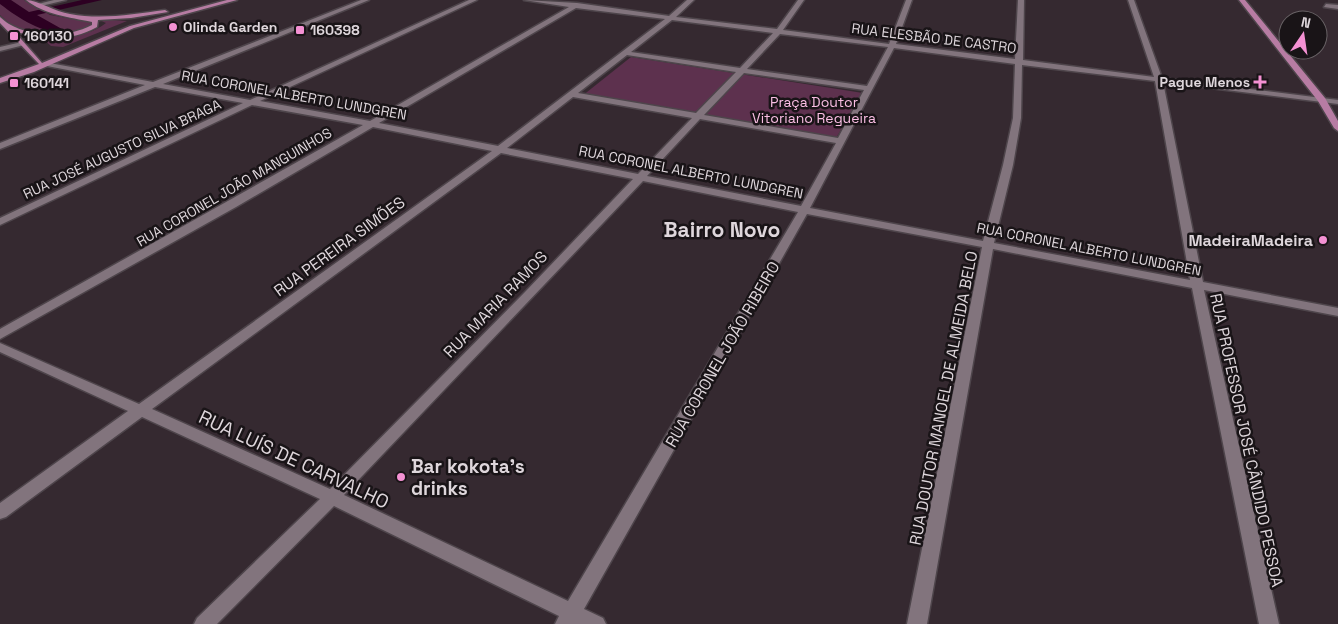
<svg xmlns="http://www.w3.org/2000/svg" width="1338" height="624" font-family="'Space Grotesk',sans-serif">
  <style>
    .green { fill: #5d314e }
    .water { fill: #2d0022 }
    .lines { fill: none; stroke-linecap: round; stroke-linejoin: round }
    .minor-casing { stroke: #4e454b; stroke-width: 3 }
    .major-casing { stroke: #4e454b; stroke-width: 3 }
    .minor { fill: #82747d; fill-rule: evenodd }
    .major { fill: #b77ca3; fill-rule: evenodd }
    .poi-dot { fill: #f491d3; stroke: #191417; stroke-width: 2 }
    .labels { text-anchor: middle; stroke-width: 5; stroke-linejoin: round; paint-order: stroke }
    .far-poi-label { font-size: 14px; font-weight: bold; fill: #ded6db; stroke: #191417; text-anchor: start }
    .far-street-label { font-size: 14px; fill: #ded6db; stroke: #191417 }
    .far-park-label { font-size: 14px; fill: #fabee4; stroke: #191417 }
    .poi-label { font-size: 16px; font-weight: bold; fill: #ded6db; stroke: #191417; text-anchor: end }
    .street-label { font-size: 16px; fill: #ded6db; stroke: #191417 }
    .near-street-label { font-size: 19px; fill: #ded6db; stroke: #191417 }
    .near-poi-label { font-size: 19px; font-weight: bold; fill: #ded6db; stroke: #191417; text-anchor: start }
    .district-label { font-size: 21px; font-weight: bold; fill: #ded6db; stroke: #191417 }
  </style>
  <rect width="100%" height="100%" fill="#352930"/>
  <path class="green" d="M0,0H24L50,15L90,22L92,25C75,42 31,35 12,25C8,23 4,18 0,15Z
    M97,19L127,21L63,47L51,46L41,37V34C63,36 88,38 106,23Z
    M631,57L863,93L836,138L582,96Z"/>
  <path class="water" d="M0,0H11L29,12L82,0H102L37,15L69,33C43,34 21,20 0,4Z"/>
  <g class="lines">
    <defs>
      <path id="minor" d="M54,0H66L37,7L34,5Z
        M361,0H369L163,84L250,100L469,0H477L260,101L370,121L569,7L524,0L577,3L669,16L687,0H694L676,17L777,29L798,0H804L783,30L889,44L906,0H912L896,44L1015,59L1018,0H1024L1023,60L1154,77L1128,0H1134L1162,78L1338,100V104L1163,82L1203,282L1338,308V316L1204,290L1279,624H1259L1192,288L993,249L927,624H907L982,247L807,214L584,609L603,618L606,624H555L559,616L334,506L217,624H194L197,618L320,499L142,417L6,517L0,519V503L128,411L0,352V343L139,404L492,151L373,127L236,207L0,339V329L363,125L252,105L0,225V218L243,103L155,87L0,149V143L145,85L47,66H44V62L153,82ZM576,8L665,19L498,146L379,123ZM672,20L773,33L740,68L631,52ZM780,34L888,47L867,86L747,69ZM894,48L1015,64L1013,118L1003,165L983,241L810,208ZM627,55L736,72L696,113L578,93ZM1022,65L1155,81L1190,280L994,243L1013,165L1021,118ZM744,73L864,90L838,138L704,115ZM573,97L692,118L638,174L507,148ZM700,119L836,143L801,206L647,176ZM501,153L633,179L525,292L330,489L152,409ZM643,181L798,212L568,601L344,495Z
        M1326,4L1338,5V9L1324,7Z
        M22,42L24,43V45L0,51V47Z"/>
      <path id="major" d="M26,0C38,0 55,12 70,14C102,20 134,14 165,10L168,12L131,18L98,20L97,27C70,42 43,40 14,31L42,63L130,26L227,0H237L134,28L34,72L0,83V78L39,64L0,23V17C3,19 5,22 9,24C34,38 67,38 92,25V22C69,17 45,15 26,0Z
        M1239,0H1245L1325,98L1338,121V131L1334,128L1318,101Z"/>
    </defs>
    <use href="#minor" class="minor-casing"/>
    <use href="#major" class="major-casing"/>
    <use href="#minor" class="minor"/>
    <use href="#major" class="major"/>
  </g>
  <g class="poi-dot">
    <circle cx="173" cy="27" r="5"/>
    <rect x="295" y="25" width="10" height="10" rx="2.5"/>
    <rect x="9" y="31" width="10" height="10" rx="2.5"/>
    <path d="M1257.5 74.5h5v5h5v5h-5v5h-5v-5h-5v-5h5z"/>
    <rect x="9" y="78" width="10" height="10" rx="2.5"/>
    <circle cx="1323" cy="240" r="5"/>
    <circle cx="401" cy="477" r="5"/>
  </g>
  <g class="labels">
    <g class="far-poi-label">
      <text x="183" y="32">Olinda Garden</text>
      <text x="310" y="35">160398</text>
      <text x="24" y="41">160130</text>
      <text x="1250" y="87" text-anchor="end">Pague Menos</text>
      <text x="24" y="88">160141</text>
    </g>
    <g class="far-street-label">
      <text transform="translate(934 38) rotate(7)" y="5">RUA ELESBÃO DE CASTRO</text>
      <text transform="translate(294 95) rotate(10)" y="5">RUA CORONEL ALBERTO LUNDGREN</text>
      <text transform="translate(122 149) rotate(-25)" y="5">RUA JOSÉ AUGUSTO SILVA BRAGA</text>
      <text transform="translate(691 172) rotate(11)" y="5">RUA CORONEL ALBERTO LUNDGREN</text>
      <text transform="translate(234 187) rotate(-30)" y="5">RUA CORONEL JOÃO MANGUINHOS</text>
      <text transform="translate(1089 249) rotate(11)" y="5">RUA CORONEL ALBERTO LUNDGREN</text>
    </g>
    <g class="far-park-label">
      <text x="814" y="107">Praça Doutor<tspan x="814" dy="16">Vitoriano Regueira</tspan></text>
    </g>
    <g class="poi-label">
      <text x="1313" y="246">MadeiraMadeira</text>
    </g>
    <g class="street-label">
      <text transform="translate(339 246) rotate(-36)" y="6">RUA PEREIRA SIMÕES</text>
      <text transform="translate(495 304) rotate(-46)" y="6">RUA MARIA RAMOS</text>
      <text transform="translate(722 354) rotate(-60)" y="6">RUA CORONEL JOÃO RIBEIRO</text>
      <text transform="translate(943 398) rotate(-79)" y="6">RUA DOUTOR MANOEL DE ALMEIDA BELO</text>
      <text transform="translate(1247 440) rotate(78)" y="6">RUA PROFESSOR JOSÉ CÂNDIDO PESSOA</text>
    </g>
    <g class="near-street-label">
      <text transform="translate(294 459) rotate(25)" y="7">RUA LUÍS DE CARVALHO</text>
    </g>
    <g class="near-poi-label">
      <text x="411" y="473">Bar kokota's<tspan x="411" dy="22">drinks</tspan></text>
    </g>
    <g class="district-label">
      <text x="722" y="237">Bairro Novo</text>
    </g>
  </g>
  <g transform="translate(1303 35) rotate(13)"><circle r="24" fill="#191417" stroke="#686265"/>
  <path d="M0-4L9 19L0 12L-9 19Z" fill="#f491d3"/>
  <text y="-8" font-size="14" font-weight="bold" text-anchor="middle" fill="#ded6db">N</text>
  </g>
</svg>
